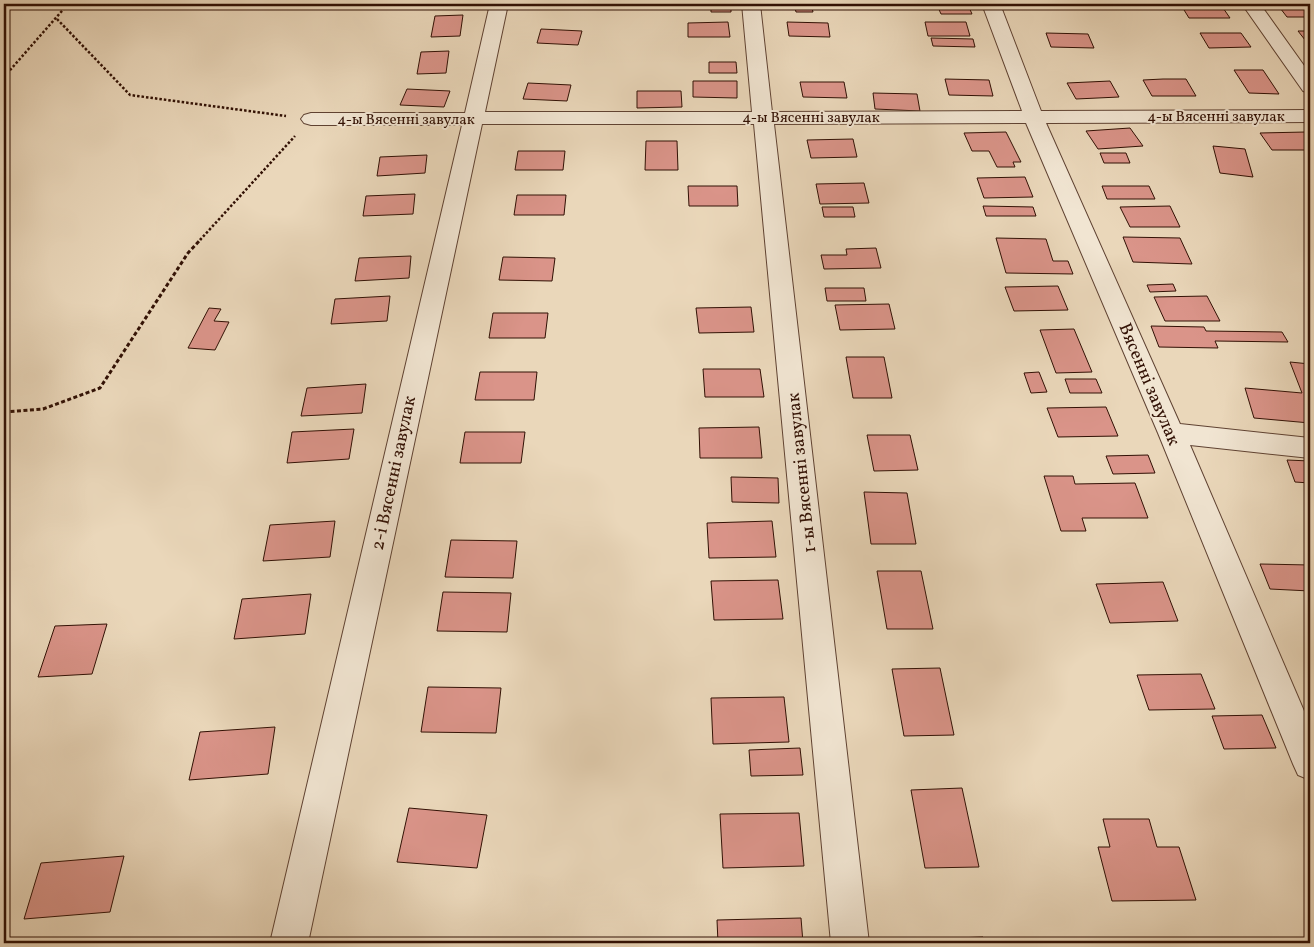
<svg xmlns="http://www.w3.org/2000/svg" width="1314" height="947" font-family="Vollkorn,serif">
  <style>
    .building { fill: #da9489; stroke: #311004 }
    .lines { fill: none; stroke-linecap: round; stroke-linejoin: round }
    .minor-casing { stroke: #5f4232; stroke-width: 2 }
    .path-far1 { stroke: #311004; stroke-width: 2.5; stroke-dasharray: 2.5 2; stroke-linecap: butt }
    .path { stroke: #311004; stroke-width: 3; stroke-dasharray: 4 2.5; stroke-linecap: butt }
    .minor { fill: #f1e5d2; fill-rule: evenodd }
    .labels { text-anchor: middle; stroke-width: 4; stroke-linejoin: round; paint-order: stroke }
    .far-street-label { font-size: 15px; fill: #311004; stroke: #f1e5d2 }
    .street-label { font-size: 18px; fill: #311004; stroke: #f1e5d2 }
  </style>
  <rect width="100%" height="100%" fill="#ead7ba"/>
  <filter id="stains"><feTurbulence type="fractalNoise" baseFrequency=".004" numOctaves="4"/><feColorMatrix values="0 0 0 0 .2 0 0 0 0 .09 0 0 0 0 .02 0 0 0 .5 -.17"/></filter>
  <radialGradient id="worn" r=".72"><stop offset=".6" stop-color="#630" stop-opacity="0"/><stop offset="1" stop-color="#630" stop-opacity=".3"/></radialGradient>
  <path class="building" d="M552,4H586L585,9H568L569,4Z
    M794,4H811L813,12H796Z
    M1031,4H1071L1073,9L1032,8Z
    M1277,4H1310V17H1287Z
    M711,5H731V12H711Z
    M937,5H968L972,14H941Z
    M1181,5H1221L1230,18H1189Z
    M463,15L460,36L431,37L435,16Z
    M728,22L730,37H688V23Z
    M787,22L828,23L830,37L789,36Z
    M925,22H966L970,36H928Z
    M541,29L582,31L578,45L537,43Z
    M1298,31H1310V45H1309Z
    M1046,33L1088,34L1094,48L1051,47Z
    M1200,33H1241L1251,47L1209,48Z
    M931,38L973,39L975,47L933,46Z
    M449,51L446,73L417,74L421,52Z
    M709,62H736L737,73H709Z
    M1234,70H1263L1279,94L1249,93Z
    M945,79L989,80L993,96L949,95Z
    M1163,79H1186L1196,96H1152L1143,80Z
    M693,81H737V98L693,97Z
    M1110,81L1119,97L1076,99L1067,83Z
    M800,82H844L847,98L803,97Z
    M528,83L571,85L567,101L523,99Z
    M407,89L450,91L444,107L400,105Z
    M637,91H681L682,107L637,108Z
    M873,93L917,94L920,111L875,109Z
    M1130,128L1143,146L1098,149L1086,131Z
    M1006,132L1021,162H1013L1015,167H997L989,151H972L964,133Z
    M1306,132L1310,139V150H1272L1260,133Z
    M853,139L857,157L811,158L807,140Z
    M646,141H677L678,170H645Z
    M1213,146L1245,149L1253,177L1220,173Z
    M518,151H565L563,170H515Z
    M1100,153H1126L1130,163H1104Z
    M427,155L425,173L377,176L380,157Z
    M1025,177L1033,197L984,198L977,178Z
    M864,183L869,203L820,204L816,184Z
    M688,186H737L738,206H689Z
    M1102,186H1149L1155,199H1107Z
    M415,194L413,214L363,216L366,196Z
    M517,195H566L564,215H514Z
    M983,206L1033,207L1036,216H986Z
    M1170,206L1180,227H1130L1120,207Z
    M822,207H853L855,217H824Z
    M1123,237L1180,238L1192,264L1133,262Z
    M996,238L1046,239L1053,261H1068L1073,274L1006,273Z
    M876,248L881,268L824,269L821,255H847L846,249Z
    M411,256L409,278L355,281L359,258Z
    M503,257L555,258L552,281L499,280Z
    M1173,284L1176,291L1150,292L1147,285Z
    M1058,286L1068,310L1014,311L1005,287Z
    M825,288H864L866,301H827Z
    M390,296L387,321L331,324L335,299Z
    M1207,296L1220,321H1165L1154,297Z
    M889,304L895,329L840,330L835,305Z
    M751,307L754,332L699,333L696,308Z
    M209,308L221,309L214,321L229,322L215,350L188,348Z
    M493,313H548L545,338H489Z
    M1151,326L1204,327L1206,331L1282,332L1288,342L1215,341L1218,348L1159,347Z
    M1074,329L1092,372L1056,373L1040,330Z
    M846,357H884L892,398H853Z
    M1290,362L1310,364V423L1254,418L1245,388L1302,393Z
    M703,369H760L764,397H705Z
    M480,372H537L534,400H475Z
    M1039,372L1047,392L1031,393L1024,373Z
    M1065,379H1096L1102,393H1070Z
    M366,384L362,413L301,416L307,388Z
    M1106,407L1118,436L1058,437L1047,408Z
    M759,427L762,458H700L699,428Z
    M354,429L349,459L287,463L292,432Z
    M465,432H525L521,463H460Z
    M867,435H910L918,470L874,471Z
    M1148,455L1155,473L1113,474L1106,456Z
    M1287,460L1310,461V483L1295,482Z
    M1044,476H1073L1075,484L1135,483L1148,518H1082L1086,531H1061Z
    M731,477L778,478L779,503L732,502Z
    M864,492L907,493L916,544H871Z
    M335,521L330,557L263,561L270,525Z
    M772,521L776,557L709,558L707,523Z
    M451,540L517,541L513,578L445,577Z
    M1260,564L1310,565V591L1270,589Z
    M877,571H921L933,629H887Z
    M778,580L783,619L714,620L711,581Z
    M1163,582L1178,621L1110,623L1096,584Z
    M443,592L511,593L507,632L437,631Z
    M311,594L305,634L234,639L242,599Z
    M107,624L92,674L38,677L55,626Z
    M940,668L954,735L904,736L892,669Z
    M1201,674L1215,709L1149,710L1137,675Z
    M428,687L501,688L496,733L421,732Z
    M784,697L789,742L713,744L711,698Z
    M1262,715L1276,748L1224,749L1212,716Z
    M275,727L268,774L189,780L200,732Z
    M800,748L803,775L751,776L749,750Z
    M962,788L979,867L925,868L911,790Z
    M409,808L487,815L477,868L397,862Z
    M799,813L804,866L723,868L720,814Z
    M1103,819H1149L1157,847H1179L1196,900L1112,901L1098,847H1110Z
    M124,856L110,912L24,919L41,863Z
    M801,918L803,943H718L717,920Z
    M983,937L984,943H927L926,939Z"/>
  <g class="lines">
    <defs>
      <path id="minor" d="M490,4H508L485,112H752L742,4H760L772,112L1022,111L982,4H1000L1041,111L1310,110V122L1046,123L1180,424L1310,438V458L1190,445L1310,725V780L1298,775L1293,764L1158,433L1026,123L774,124L869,943H831L754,124H482L308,943H270L462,125H311L304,123L301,119L304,115L311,113H465Z
        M1242,4H1260L1310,74V93L1303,91Z"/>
    </defs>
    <use href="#minor" class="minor-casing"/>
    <path class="path-far1" d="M57,19L130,95L286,116
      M4,77L68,4
      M200,240L295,136"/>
    <path class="path" d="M4,412L43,409L100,388L188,253L201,239"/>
    <use href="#minor" class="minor"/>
  </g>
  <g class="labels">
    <g class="far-street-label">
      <text x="1216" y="121">4-ы Вясенні завулак</text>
      <text x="811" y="122">4-ы Вясенні завулак</text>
      <text x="406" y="124">4-ы Вясенні завулак</text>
    </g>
    <g class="street-label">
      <text transform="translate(1150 384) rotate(67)" y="6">Вясенні завулак</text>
      <text transform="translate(393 473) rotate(-78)" y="6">2-і Вясенні завулак</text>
      <text transform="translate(801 473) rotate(-96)" y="6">1-ы Вясенні завулак</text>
    </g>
  </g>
  <rect width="1314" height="947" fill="none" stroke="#ead7ba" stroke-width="20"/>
  <rect x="5" y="5" width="1304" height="937" fill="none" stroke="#311004" stroke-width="2.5"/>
  <rect x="10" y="10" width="1294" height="927" fill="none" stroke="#311004"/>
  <rect width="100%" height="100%" filter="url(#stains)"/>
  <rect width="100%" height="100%" fill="url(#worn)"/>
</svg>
